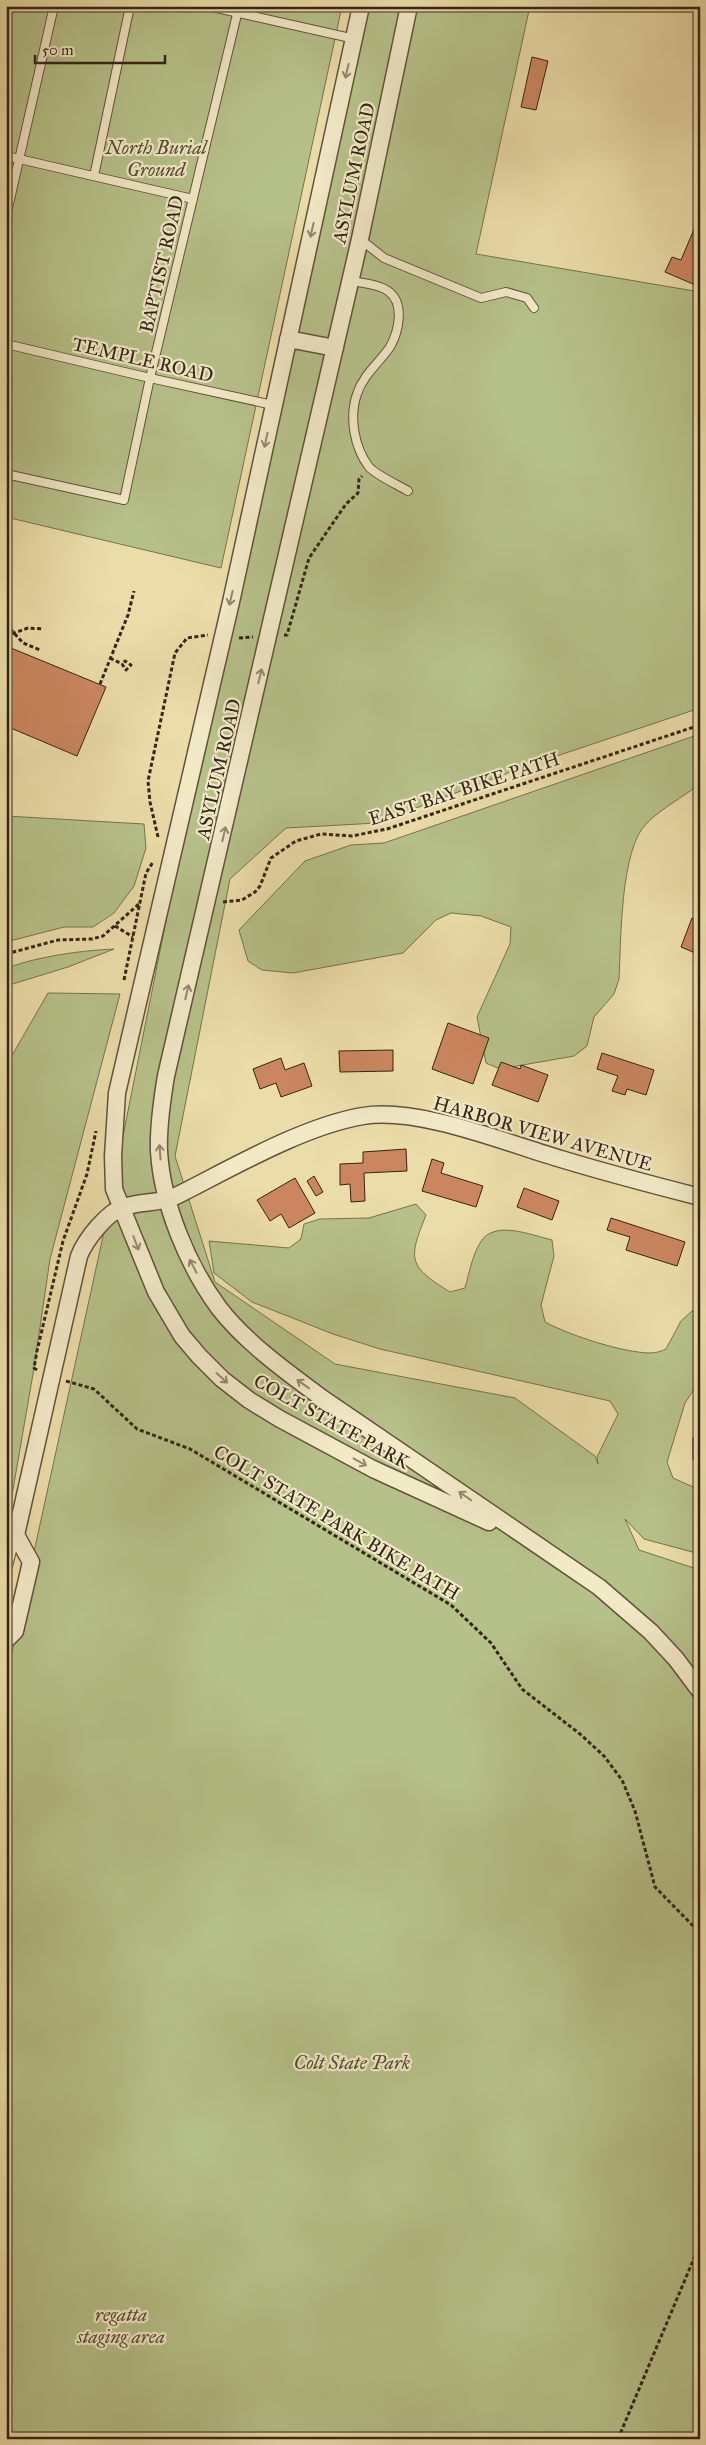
<svg xmlns="http://www.w3.org/2000/svg" width="706" height="2445" font-family="'IM FELL Great Primer',serif">
  <style>
    .green { fill: #b6c189; stroke: #767250 }
    .building { fill: #cb8660; stroke: #352417 }
    .lines { fill: none; stroke-linecap: round; stroke-linejoin: round }
    .lane-casing { stroke: #62523c; stroke-width: 10 }
    .street-casing { stroke: #62523c; stroke-width: 19 }
    .path { stroke: #352417; stroke-width: 3; stroke-dasharray: 4 2.5; stroke-linecap: butt }
    .lane { stroke: #f2e9c7; stroke-width: 8 }
    .street { stroke: #f2e9c7; stroke-width: 16 }
    .oneway { stroke: #94866f }
    .labels { text-anchor: middle; stroke-width: 4.5; stroke-linejoin: round; paint-order: stroke }
    .park-label { font-size: 19px; font-style: italic; fill: #554b34; stroke: #f2e9c7 }
    .street-label { font-size: 19px; fill: #352417; stroke: #f2e9c7 }
  </style>
  <rect width="100%" height="100%" fill="#ebdda9"/>
  <filter id="stains"><feTurbulence type="fractalNoise" baseFrequency=".004" numOctaves="4"/><feColorMatrix values="0 0 0 0 .2 0 0 0 0 .09 0 0 0 0 .02 0 0 0 .5 -.17"/></filter>
  <radialGradient id="worn" r=".72"><stop offset=".6" stop-color="#630" stop-opacity="0"/><stop offset="1" stop-color="#630" stop-opacity=".3"/></radialGradient>
  <path class="green" d="M6,6H342L221,568L6,517Z
    M361,6H530L476,254L700,292V708L521,768L377,823L286,828L230,879L175,1156L215,1282L335,1364L515,1398L595,1456L598,1464L597,1457L618,1414L610,1401L380,1349L333,1334L252,1302L214,1273L209,1241L289,1248L301,1239L304,1224L320,1219L369,1218L416,1204L426,1215C408,1260 408,1266 450,1292L465,1288C469,1274 472,1256 480,1243C493,1219 531,1235 552,1240L554,1256L541,1305L545,1322C569,1335 623,1353 651,1353C656,1353 662,1351 666,1349L681,1321L692,1311L700,1313V1380L685,1403L667,1462L673,1478L700,1490V1554L644,1539L625,1519L639,1550L700,1570V2439H6V1680L102,1241L230,601Z
    M700,734V784C683,797 662,808 647,823C620,848 621,942 619,979L614,994L594,1017L587,1046L574,1056L500,1069L486,1063L477,1017L510,944L511,927L481,916L451,913L436,920L403,953L293,973L262,970L248,961L239,930L305,861L351,845L384,843Z
    M6,816L144,824L146,848L134,886L114,913L93,927H64L6,942Z
    M114,949L68,967L6,986V968C42,956 76,951 114,949Z
    M48,993L120,994L50,1259L34,1368L6,1530V1066Z"/>
  <path class="building" d="M532,57L548,61L536,110L521,107Z
    M695,227L700,228V287L665,272L672,257L681,260Z
    M6,646L106,687L77,756L6,726Z
    M692,918L700,921V955L681,947Z
    M448,1023L489,1038L473,1084L432,1069Z
    M393,1050V1071L340,1072L339,1051Z
    M602,1053L654,1070L646,1095L627,1089L625,1095L612,1091L618,1076L597,1069Z
    M281,1058L285,1070L304,1063L312,1086L281,1097L276,1083L260,1089L253,1069Z
    M501,1062L520,1069L521,1065L548,1075L538,1102L492,1085Z
    M406,1149L407,1171L364,1173L365,1201L351,1202L350,1184L340,1185V1164L363,1163V1152Z
    M432,1159L444,1163L441,1173L483,1186L476,1207L422,1191Z
    M314,1176L323,1192L316,1196L307,1181Z
    M295,1178L315,1213L289,1228L281,1214L270,1221L257,1200Z
    M524,1188L559,1201L552,1220L517,1207Z
    M611,1218L685,1242L677,1266L626,1250L630,1237L607,1230Z
    M693,1438H700V1460H693Z"/>
  <g class="lines">
    <defs>
      <path id="lane" d="M208,6L355,39
        M6,156L193,199
        M94,176L130,6
        M6,217L54,6
        M360,239L384,258L481,298L506,292L527,298L534,308
        M351,281C362,283 378,284 388,291C405,303 399,331 390,347C379,363 363,375 357,394C349,417 354,447 369,467C376,475 398,485 408,491
        M6,344L150,378L273,405
        M6,474L124,500L150,378L239,6
        M6,1533L16,1535L6,1574"/>
      <path id="street" d="M361,6L231,602L117,1093L113,1156L114,1189L156,1292L182,1336L199,1356L222,1379L249,1400L280,1419L373,1469L489,1522
        M409,6L360,239L166,1076C162,1100 158,1126 159,1151C162,1204 188,1266 219,1308C245,1342 288,1373 322,1398L599,1587L651,1632L676,1659L700,1691
        M288,339L335,348
        M6,1640L15,1631L31,1562L16,1535L79,1256C86,1239 107,1212 124,1207C141,1201 159,1204 176,1196C230,1169 303,1126 363,1116C419,1107 506,1143 561,1159C607,1173 653,1185 700,1197"/>
    </defs>
    <use href="#lane" class="lane-casing"/>
    <use href="#street" class="street-casing"/>
    <path class="path" d="M6,624L23,643L40,650
      M284,635H287L309,558L346,504L358,493L359,479L362,476
      M6,636L28,628L43,629
      M239,638L253,637
      M110,658L122,664L126,670L131,665L125,661L122,664
      M100,684L128,615L134,591
      M158,837L150,802L148,781L175,653L187,638L208,635
      M223,902L242,900L255,892L260,886L271,858L296,841L321,834L352,836L387,829L700,725
      M115,926L133,937
      M6,954L58,940L92,939L103,936L140,903
      M124,980L146,873L153,862
      M37,1370L34,1368L37,1351L63,1241L87,1174L96,1131
      M66,1381L94,1389L137,1429L190,1449L451,1605L491,1643L522,1689L580,1734L604,1756L622,1780L635,1811L655,1887L700,1933
      M618,2439L700,2244"/>
    <use href="#lane" class="lane"/>
    <use href="#street" class="street"/>
  </g>
  <defs><path id="oneway-shaft" d="M-6 0H5M1.5-3L5.5 0L1.5 3" fill="none" stroke-width="1.6" stroke-linecap="round" stroke-linejoin="round" transform="scale(1.25)"/></defs>
  <g class="oneway">
    <use href="#oneway-shaft" transform="translate(347 71) rotate(103)"/>
    <use href="#oneway-shaft" transform="translate(312 230) rotate(103)"/>
    <use href="#oneway-shaft" transform="translate(266 440) rotate(102)"/>
    <use href="#oneway-shaft" transform="translate(231 598) rotate(103)"/>
    <use href="#oneway-shaft" transform="translate(260 676) rotate(-77)"/>
    <use href="#oneway-shaft" transform="translate(224 834) rotate(-77)"/>
    <use href="#oneway-shaft" transform="translate(187 992) rotate(-77)"/>
    <use href="#oneway-shaft" transform="translate(160 1152) rotate(-94)"/>
    <use href="#oneway-shaft" transform="translate(136 1243) rotate(69)"/>
    <use href="#oneway-shaft" transform="translate(193 1266) rotate(-118)"/>
    <use href="#oneway-shaft" transform="translate(222 1378) rotate(42)"/>
    <use href="#oneway-shaft" transform="translate(303 1384) rotate(-144)"/>
    <use href="#oneway-shaft" transform="translate(360 1462) rotate(29)"/>
    <use href="#oneway-shaft" transform="translate(465 1496) rotate(-145)"/>
  </g>
  <g class="labels">
    <g class="park-label">
      <text x="156" y="154">North Burial<tspan x="156" dy="22">Ground</tspan></text>
      <text x="352" y="2069">Colt State Park</text>
      <text x="121" y="2321">regatta<tspan x="121" dy="22">staging area</tspan></text>
    </g>
    <g class="street-label">
      <text transform="translate(353 173) rotate(-78)" y="7">ASYLUM ROAD</text>
      <text transform="translate(161 264) rotate(-77)" y="7">BAPTIST ROAD</text>
      <text transform="translate(143 359) rotate(13)" y="7">TEMPLE ROAD</text>
      <text transform="translate(218 769) rotate(-77)" y="7">ASYLUM ROAD</text>
      <text transform="translate(464 788) rotate(-18)" y="7">EAST BAY BIKE PATH</text>
      <text transform="translate(543 1133) rotate(16)" y="7">HARBOR VIEW AVENUE</text>
      <text transform="translate(332 1421) rotate(29)" y="7">COLT STATE PARK</text>
      <text transform="translate(337 1522) rotate(31)" y="7">COLT STATE PARK BIKE PATH</text>
    </g>
  </g>
  <rect width="706" height="2445" fill="none" stroke="#ebdda9" stroke-width="25"/>
  <rect x="8" y="8" width="691" height="2430" fill="none" stroke="#352417" stroke-width="2.5"/>
  <rect x="12" y="12" width="681" height="2420" fill="none" stroke="#352417"/>
  <path d="M35 55v8h130v-8" fill="none" stroke="#352417" stroke-width="2.5"/>
  <text x="42" y="55" font-size="15" fill="#352417" stroke="#f2e9c7" stroke-width="4" paint-order="stroke">50 m</text>
  <rect width="100%" height="100%" filter="url(#stains)"/>
  <rect width="100%" height="100%" fill="url(#worn)"/>
</svg>
